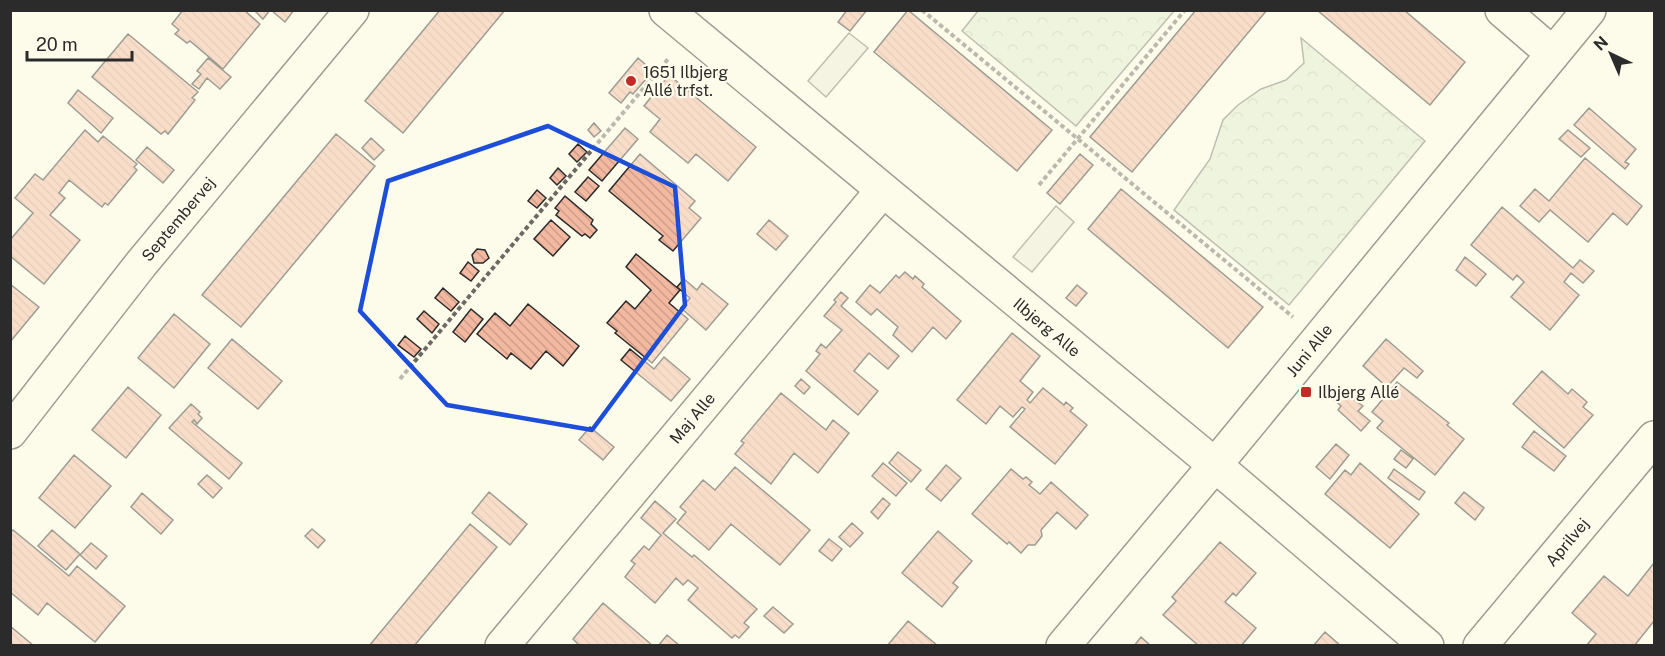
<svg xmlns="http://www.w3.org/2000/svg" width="1665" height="656" font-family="'Public Sans',sans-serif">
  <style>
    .forest { fill: url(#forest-crowns); stroke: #74746e; stroke-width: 1.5 }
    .parking { fill: #eceadb; stroke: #74746e; stroke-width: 1.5 }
    .building { fill: url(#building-back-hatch); stroke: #2b2b2b; stroke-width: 1.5 }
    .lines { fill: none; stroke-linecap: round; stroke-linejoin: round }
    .minor-casing { stroke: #2b2b2b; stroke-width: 36 }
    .path { stroke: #6a6964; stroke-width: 4; stroke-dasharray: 4.5 3; stroke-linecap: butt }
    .minor { stroke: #fdfbea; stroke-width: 33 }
    .marked { fill: none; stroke: #1d4ed8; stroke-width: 4.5; stroke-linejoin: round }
    .poi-dot { fill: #c62828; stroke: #fdfbea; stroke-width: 2 }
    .labels { text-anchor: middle; stroke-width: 4.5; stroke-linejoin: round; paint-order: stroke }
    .poi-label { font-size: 16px; fill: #2b2b2b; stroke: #fdfbea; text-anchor: start }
    .street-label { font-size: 16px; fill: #2b2b2b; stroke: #fdfbea }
  </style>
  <defs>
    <pattern id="forest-crowns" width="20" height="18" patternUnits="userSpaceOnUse" patternTransform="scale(1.5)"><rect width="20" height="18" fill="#deebd1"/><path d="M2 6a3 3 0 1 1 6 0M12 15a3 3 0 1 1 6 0" fill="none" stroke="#bfcab4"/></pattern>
    <pattern id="building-back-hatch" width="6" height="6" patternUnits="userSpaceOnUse" patternTransform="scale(1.5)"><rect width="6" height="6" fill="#f2b8a0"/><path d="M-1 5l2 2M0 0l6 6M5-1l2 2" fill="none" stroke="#d09e8a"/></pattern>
  </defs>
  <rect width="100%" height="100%" fill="#fdfbea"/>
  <path class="forest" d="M978,11V10L1174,11L1076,126L962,31Z
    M1301,38L1425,141L1289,305L1174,210L1210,159L1223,120L1238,105L1261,89L1286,80L1304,63Z"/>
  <path class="parking" d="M849,33L868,48L826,97L808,81Z
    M1056,206L1074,222L1032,272L1013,257Z"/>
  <path class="building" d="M183,10H244L260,24L223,69L190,41L187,43L175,34L179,30L172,24Z
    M254,10H270L263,19Z
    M271,10H294L285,22Z
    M440,10H505L403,133L365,101Z
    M847,10H867L850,31L838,22Z
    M908,10L1052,130L1017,171L874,52Z
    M1196,10H1267L1132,172L1090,137Z
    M1317,10H1404L1465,62L1430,105Z
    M128,34L198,92L192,98L195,100L168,134L165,131L161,134L92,77Z
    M208,58L231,77L220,89L207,78L199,89L192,84L201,74L197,71Z
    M638,58L653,71L633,94L630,92L621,103L609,93Z
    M669,75L756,147L728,181L696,154L688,163L650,132L660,119L644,106Z
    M78,90L113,118L101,133L68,103Z
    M1589,108L1636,149L1625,162L1629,164L1625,169L1574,125Z
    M594,123L601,131L594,137L588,130Z
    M625,128L638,139L602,181L589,170Z
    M85,130L98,142L103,136L137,164L134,167L137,170L108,205L105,203L102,207L69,180L59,193L65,198L50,215L80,240L44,284L10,256V240L33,213L15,198L35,174L43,180Z
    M1568,130L1590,148L1581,157L1559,139Z
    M336,134L375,166L241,327L202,295Z
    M371,138L384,150L374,160L362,148Z
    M578,144L587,152L577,162L569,154Z
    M147,147L174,170L163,183L136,160Z
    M640,154L695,201L689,208L701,218L673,251L659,240L663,236L609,191Z
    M1080,154L1093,165L1060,204L1047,193Z
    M1585,158L1642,206L1627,225L1613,213L1588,242L1550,210L1539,222L1520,206L1535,189L1549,201Z
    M558,168L566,176L557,185L550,178Z
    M588,177L599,186L586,201L575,192Z
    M1121,189L1263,307L1228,348L1088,229Z
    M537,190L546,198L537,208L528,201Z
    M565,196L593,220L591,224L597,230L590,238L585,234L582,236L556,215L559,211L555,208Z
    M1502,207L1573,268L1580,260L1594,271L1583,283L1571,273L1564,282L1579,295L1550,330L1511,297L1524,282L1517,275L1513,280L1471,245Z
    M551,220L570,237L553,256L534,239Z
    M769,220L788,236L776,250L757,234Z
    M477,249L485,250L489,258L483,263H474L472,255Z
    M636,254L680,290L669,303L688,319L652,363L615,333L617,331L607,323L626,301L635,309L651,290L626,267Z
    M1465,257L1486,274L1476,286L1456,270Z
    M468,262L479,271L471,281L460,273Z
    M905,272L913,279L915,276L924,284L922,287L961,321L946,339L933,327L912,352L893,335L898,327L877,309L871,315L856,302L870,285L880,293L896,275L899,278Z
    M684,279L697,290L702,283L728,304L706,330L681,308L690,298L677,287Z
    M10,284L39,307L10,342Z
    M1077,285L1087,293L1076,306L1066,298Z
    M443,288L459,302L451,311L435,298Z
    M841,292L848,298L841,306L899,356L888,369L869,353L854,371L878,391L858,415L806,371L820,354L816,351L821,344L826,348L842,330L824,316L836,302L834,300Z
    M528,304L579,346L563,366L546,351L531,369L511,353L507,359L477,334L495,313L510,326Z
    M471,309L483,319L465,342L453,332Z
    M424,311L439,324L432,333L417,319Z
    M174,314L210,344L174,388L138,358Z
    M1012,333L1040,356L1020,381L1033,392L1027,400L1030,403L1043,388L1064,405L1066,402L1073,408L1070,411L1087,425L1055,464L1010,427L1025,409L1022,407L1013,417L1000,406L986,424L957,400Z
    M405,336L421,349L414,357L398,345Z
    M232,339L282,381L258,409L208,368Z
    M1386,339L1423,371L1417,378L1404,368L1387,387L1363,366Z
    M630,349L654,369L664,357L690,379L671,401L621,360Z
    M1542,371L1568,394L1572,389L1587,402L1583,407L1593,415L1564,448L1513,404Z
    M801,379L810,387L804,394L795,386Z
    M1397,382L1449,423L1447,425L1464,439L1435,475L1377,428L1383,421L1372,412Z
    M128,387L161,415L126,458L92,430Z
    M1339,388L1363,406L1358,411L1370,421L1361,431L1338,410L1341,406L1331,397Z
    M781,393L826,430L833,420L849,433L818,473L794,453L771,484L735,454L744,443L741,441Z
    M191,404L200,412L198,414L202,418L197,424L194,420L192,422L242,463L229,479L169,428Z
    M590,427L614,447L603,460L579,440Z
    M1534,431L1566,456L1554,471L1522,447Z
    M1336,444L1349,455L1330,479L1316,467Z
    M1401,450L1413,459L1406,468L1394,459Z
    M898,452L921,470L911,482L889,463Z
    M74,455L111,486L75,528L39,498Z
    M883,463L907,483L896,496L872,476Z
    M1360,463L1419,514L1390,548L1325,494L1345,470L1351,475Z
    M946,465L961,478L941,501L926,489Z
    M735,467L810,530L780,565L731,524L709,550L677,523L686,512L680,507L703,480L715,490Z
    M1011,469L1023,479L1026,477L1032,482L1029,485L1040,494L1051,482L1088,515L1076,529L1057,512L1041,530L1042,536L1035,545H1028L1021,553L1009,542L1007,544L972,514Z
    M1394,469L1425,492L1419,500L1388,478Z
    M207,475L222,488L213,498L198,484Z
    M489,492L527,524L510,545L472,513Z
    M1464,492L1484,508L1475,520L1455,503Z
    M142,493L173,520L161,534L131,507Z
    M883,498L890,504L878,519L871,512Z
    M655,501L676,519L663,533L692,557L694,555L757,609L744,623L749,627L739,638L735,635L732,638L688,600L698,588L688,580L683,585L676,578L655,603L625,577L635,564L631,561L644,546L649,550L661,535L641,518Z
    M852,523L863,533L850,547L839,537Z
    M470,524L497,547L414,646H369Z
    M312,529L325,540L318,548L305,536Z
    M13,530L69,576L77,566L125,606L95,642L47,603L38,615L10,592V533Z
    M52,530L80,554L66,570L38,546Z
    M938,531L972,561L953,583L958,587L942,607L902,573Z
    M829,539L842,549L832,561L819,551Z
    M1220,542L1256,573L1236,596L1233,593L1225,602L1256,628L1241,646H1199L1163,615L1176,601L1172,597Z
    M91,543L107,556L96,569L80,555Z
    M1654,563V621L1634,646H1586L1596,634L1572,613L1604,576L1628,596Z
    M603,603L653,646H580L573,639Z
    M773,607L793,624L784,633L764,616Z
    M908,621L938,646H887Z
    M10,626L34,646H10Z
    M1325,632L1341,646H1313Z
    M667,635L680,646H658Z
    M1141,637L1151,646H1134Z"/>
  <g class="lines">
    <defs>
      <path id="minor" d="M666,10L1215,465L1427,646
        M1502,10L1553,54
        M10,432L141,264L352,10
        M502,646L882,191
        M1063,646L1215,465L1589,10
        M1480,646L1654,438"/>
    </defs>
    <use href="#minor" class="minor-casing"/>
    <path class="path" d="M922,10L1293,317
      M1039,185L1185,10
      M400,379L669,58"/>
    <use href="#minor" class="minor"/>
  </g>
  <path d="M0 0H1665V656H0ZM548,126L675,187L685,305L592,430L447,405L360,311L388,181Z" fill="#fdfbea" fill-opacity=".55" fill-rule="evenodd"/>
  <path class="marked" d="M548,126L675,187L685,305L592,430L447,405L360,311L388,181Z"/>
  <g class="poi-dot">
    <circle cx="631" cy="81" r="6"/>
    <rect x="1300" y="386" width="12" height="12" rx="3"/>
  </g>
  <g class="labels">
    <g class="poi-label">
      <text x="643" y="78">1651 Ilbjerg<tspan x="643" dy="18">Allé trfst.</tspan></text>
      <text x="1318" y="398">Ilbjerg Allé</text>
    </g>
    <g class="street-label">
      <text transform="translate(178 219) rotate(-50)" y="6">Septembervej</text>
      <text transform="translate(1047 327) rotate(40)" y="6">Ilbjerg Alle</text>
      <text transform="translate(1309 350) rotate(-51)" y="6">Juni Alle</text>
      <text transform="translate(692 418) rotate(-50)" y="6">Maj Alle</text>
      <text transform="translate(1567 542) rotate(-50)" y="6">Aprilvej</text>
    </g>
  </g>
  <rect width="1665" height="656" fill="none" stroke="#2b2b2b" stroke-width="24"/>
  <g transform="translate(1611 54) rotate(316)" stroke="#fdfbea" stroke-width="4.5" paint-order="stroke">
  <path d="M0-4.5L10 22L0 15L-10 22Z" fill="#2b2b2b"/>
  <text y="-9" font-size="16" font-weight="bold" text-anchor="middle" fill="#2b2b2b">N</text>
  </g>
  <path d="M27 51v9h105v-9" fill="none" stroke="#2b2b2b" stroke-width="3"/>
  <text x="36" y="51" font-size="18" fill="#2b2b2b" stroke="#fdfbea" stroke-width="4.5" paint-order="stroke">20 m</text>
</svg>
